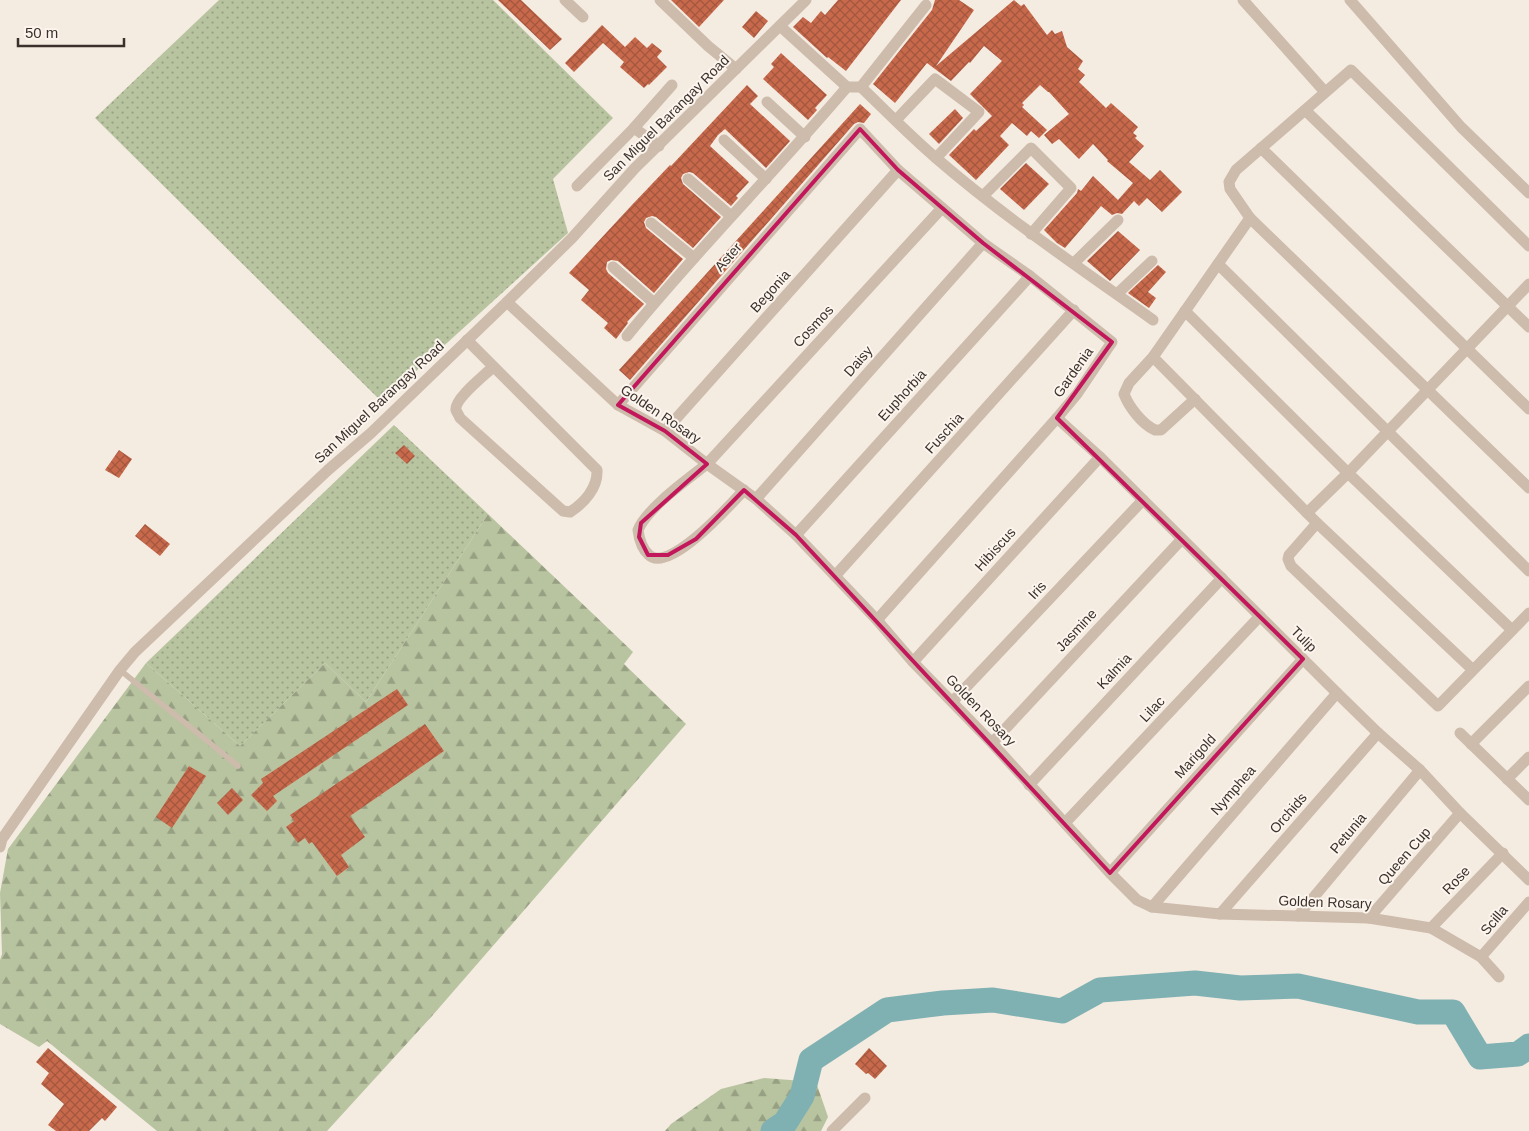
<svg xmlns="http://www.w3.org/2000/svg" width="1529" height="1131" font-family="Arial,sans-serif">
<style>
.green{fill:url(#green-dots)}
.forest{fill:url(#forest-firs)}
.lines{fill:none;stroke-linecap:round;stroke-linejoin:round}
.river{stroke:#7fb0b2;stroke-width:25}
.building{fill:url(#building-cross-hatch)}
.lane{stroke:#cdbbac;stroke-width:5.5}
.street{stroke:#cdbbac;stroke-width:11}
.marked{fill:none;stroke:#c2185b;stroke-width:4;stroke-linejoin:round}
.labels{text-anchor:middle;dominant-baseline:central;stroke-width:4;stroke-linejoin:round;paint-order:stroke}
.street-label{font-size:14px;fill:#3b302b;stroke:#fbf5ee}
</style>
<defs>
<pattern id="green-dots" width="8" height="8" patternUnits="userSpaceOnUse" patternTransform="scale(1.25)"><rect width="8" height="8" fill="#b8c4a0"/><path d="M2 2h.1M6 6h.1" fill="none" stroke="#97a083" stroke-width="1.8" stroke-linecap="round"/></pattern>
<pattern id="forest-firs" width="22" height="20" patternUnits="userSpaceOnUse" patternTransform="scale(1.25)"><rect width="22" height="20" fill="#b8c4a0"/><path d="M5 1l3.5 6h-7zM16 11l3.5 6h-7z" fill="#97a083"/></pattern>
<pattern id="building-cross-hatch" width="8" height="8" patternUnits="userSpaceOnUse" patternTransform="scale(1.25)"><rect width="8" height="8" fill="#c8694b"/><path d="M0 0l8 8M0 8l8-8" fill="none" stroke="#a4573f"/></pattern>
</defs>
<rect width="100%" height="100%" fill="#f4ebe1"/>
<g class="green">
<path d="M219 0H493L613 118 553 179 568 233 382 402 95 118Z"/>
<path d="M394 425 488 514 366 702 325 663 240 746 146 663Z"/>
</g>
<g class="forest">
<path d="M488 514 633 652 624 664 686 724 432 1016 327 1131H157L47 1041 39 1047 0 1024V960L2 954 0 893 8 849 146 663 240 746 325 663 366 702Z"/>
<path d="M764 1078 816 1082 828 1117 821 1131H665L671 1124 721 1089Z"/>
</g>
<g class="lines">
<path class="river" d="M773 1131 785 1123 802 1096 811 1060 887 1010 943 1003 993 1000 1062 1011 1100 990 1195 983 1240 988 1298 986 1418 1012H1453L1480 1057 1518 1054 1529 1046"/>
</g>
<g class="building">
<path d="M498 0H521L562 39 550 50Z"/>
<path d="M671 0H724L699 27Z"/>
<path d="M838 0H901L846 71 828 57 827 58 793 27 803 17 811 23 821 11 825 15Z"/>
<path d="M935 0H959L974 10 936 66 1014 0 1021 6 1024 4 1047 35 1052 30 1055 34 1062 31 1067 47 1083 61 1078 69 1085 75 1079 82 1106 108 1111 103 1138 127 1133 133 1137 136 1135 138 1144 146 1129 162 1150 180 1160 170 1182 192 1162 212 1147 198 1139 206 1134 201 1122 214 1117 213 1112 215 1101 206 1065 248 1057 243 1044 230 1077 193 1078 189 1081 191 1093 176 1118 200 1133 183 1107 161 1108 160 1093 144 1079 159 1059 139 1052 144 1044 135 1069 114 1049 92H1048L1040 85 1022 103 1024 105 1022 107 1047 130 1039 138 1031 131 1027 136 1012 123 1000 136 1009 145 976 180 962 167 949 155 974 129 976 131 992 116 970 94 1002 61 984 46 970 63 969 62 951 81 927 63 895 103 873 84 932 10Z"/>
<path d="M756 11 768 21 754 38 742 27Z"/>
<path d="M602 25 625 47 635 37 647 48 652 43 662 51 657 57 667 67 649 85 648 84 644 88 620 67 624 62 603 43 574 72 565 63Z"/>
<path d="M781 53 827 95 815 108 817 110 808 120 763 79 774 67 771 64Z"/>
<path d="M747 85 758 96 750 104 790 141 766 168 725 129 718 135 710 146 749 182 736 196 738 198 731 206 693 173 689 172 683 174 681 178 683 184 721 217 693 248 656 217 652 216 646 218 644 222 646 228 683 259 654 293 618 261 611 260 607 262 606 269 608 273 644 304 627 322 628 323 616 339 604 328 608 323 581 300 589 290 569 273 631 206 670 165 671 166Z"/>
<path d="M860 104 871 114 864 123 858 122 854 124 630 380 619 370Z"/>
<path d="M955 109 963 118 939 144 929 134Z"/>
<path d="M1026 163 1049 184 1024 210 1000 189Z"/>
<path d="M1118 231 1140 250 1110 281 1087 261Z"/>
<path d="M1158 265 1166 272 1148 292 1156 298 1149 308 1128 293Z"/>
<path d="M404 445 415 456 407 464 395 453Z"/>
<path d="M119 450 132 459 119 478 105 470Z"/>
<path d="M145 524 170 544 160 556 135 536Z"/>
<path d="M397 689 408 705 273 796 277 801 267 811 251 795 263 783 261 779Z"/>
<path d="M425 724 444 751 350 816 365 837 341 855 349 867 337 876 312 842 309 844 305 838 298 843 286 827 294 821 290 815Z"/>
<path d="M189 766 206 776 172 828 156 817Z"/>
<path d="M232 788 243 800 228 815 217 803Z"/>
<path d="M48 1048 117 1107 105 1121 102 1118 89 1131H56L48 1125 64 1104 41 1084 49 1073 36 1062Z"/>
<path d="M869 1048 887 1066 875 1079 868 1073 866 1074 855 1064Z"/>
</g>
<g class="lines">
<path class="lane" d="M120 670 238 766"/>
<g class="street">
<path d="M565 0 583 17"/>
<path d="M660 0 708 46 736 69"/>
<path d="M1243 0 1325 92"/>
<path d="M1350 0 1461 127 1529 193"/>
<path d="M780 26 847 87"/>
<path d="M861 87C886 111 910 136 936 158 1004 217 1080 268 1153 320"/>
<path d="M767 102 805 137"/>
<path d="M1305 110 1529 327"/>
<path d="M896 120 935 79 979 112 936 158"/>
<path d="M724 140 766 179"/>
<path d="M659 146 634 128 672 85"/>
<path d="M1261 148 1529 409"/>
<path d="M688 179 731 216"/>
<path d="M577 186 634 128"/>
<path d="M983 196 1031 148 1071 188 1031 234"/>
<path d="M1250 218 1529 488"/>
<path d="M651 223 694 258"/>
<path d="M1074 263 1118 220"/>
<path d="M1218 264 1529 571"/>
<path d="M613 267 654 303"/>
<path d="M1117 294 1152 261"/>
<path d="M507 302 618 405 665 431 707 464 756 499 796 535 877 620 913 662 992 743 1110 873 1137 900 1152 907 1220 914 1369 918 1431 928 1481 957 1499 977"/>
<path d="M1185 311 1348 473 1307 513"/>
<path d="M627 336C697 250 775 172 847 87H861L926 5"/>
<path d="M467 340 597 470C598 488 584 503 570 512L563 511 460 418C459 415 457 413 456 410 454 399 485 375 493 367"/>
<path d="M1153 357 1129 383 1124 394C1129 407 1142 424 1155 430H1161L1195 399"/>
<path d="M618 405 860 129 898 170 983 243 1030 276 1112 342 1077 394 1057 418 877 620"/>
<path d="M1057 418 1100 457 1337 693 1378 733 1420 770 1460 813 1529 880"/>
<path d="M665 431 898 170"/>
<path d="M744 490C731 504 669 574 649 555 642 549 639 538 638 530 647 508 688 479 707 464L942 208"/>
<path d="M756 499 983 243"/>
<path d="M1317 523 1153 357 1250 218 1230 189 1229 182 1236 170 1351 70 1529 246"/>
<path d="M796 535 1030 276"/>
<path d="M835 576 1074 310"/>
<path d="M1512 630 1348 473 1529 284"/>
<path d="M913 662 1100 457"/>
<path d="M1473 670 1317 523 1289 555 1288 559 1291 566 1438 706 1529 613"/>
<path d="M953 701 1143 500"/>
<path d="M1460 733 1529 800"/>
<path d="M992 743 1182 539"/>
<path d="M1471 744 1529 686"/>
<path d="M1507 779 1529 757"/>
<path d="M1029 785 1222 578"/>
<path d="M1065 823 1260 616"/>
<path d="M0 847 2 839 120 670 135 652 328 470 371 433 507 302 572 238 635 168 806 0"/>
<path d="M1110 873 1303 659"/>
<path d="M1152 907 1337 693"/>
<path d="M1220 914 1378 733"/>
<path d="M1298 916 1420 770"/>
<path d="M1369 918 1460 813"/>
<path d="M1431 928 1503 853"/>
<path d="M1481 957 1529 902"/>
<path d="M832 1131 865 1098"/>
</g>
</g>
<path class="marked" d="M860 129 898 170 983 243 1112 342 1057 418 1303 659 1110 873 796 535 744 490 696 539 668 555H648L639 537 641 523 707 464 665 431 618 405Z"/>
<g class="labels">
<g class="street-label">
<text transform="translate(666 118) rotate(-45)">San Miguel Barangay Road</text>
<text transform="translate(728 257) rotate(-49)">Aster</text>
<text transform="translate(770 291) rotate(-48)">Begonia</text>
<text transform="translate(813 326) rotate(-47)">Cosmos</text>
<text transform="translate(858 361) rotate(-49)">Daisy</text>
<text transform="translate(1073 372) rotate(-55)">Gardenia</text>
<text transform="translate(902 395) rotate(-48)">Euphorbia</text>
<text transform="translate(379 402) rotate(-43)">San Miguel Barangay Road</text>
<text transform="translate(661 414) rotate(34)">Golden Rosary</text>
<text transform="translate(944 433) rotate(-48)">Fuschia</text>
<text transform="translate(995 549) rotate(-48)">Hibiscus</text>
<text transform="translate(1037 590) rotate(-47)">Iris</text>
<text transform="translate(1076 630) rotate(-47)">Jasmine</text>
<text transform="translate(1304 639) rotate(45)">Tulip</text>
<text transform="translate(1114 671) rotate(-47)">Kalmia</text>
<text transform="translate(1152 709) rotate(-47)">Lilac</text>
<text transform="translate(981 710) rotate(46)">Golden Rosary</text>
<text transform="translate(1195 756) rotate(-48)">Marigold</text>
<text transform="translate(1233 790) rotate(-49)">Nymphea</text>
<text transform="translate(1288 813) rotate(-49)">Orchids</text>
<text transform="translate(1348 833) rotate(-50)">Petunia</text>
<text transform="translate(1404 856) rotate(-49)">Queen Cup</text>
<text transform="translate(1456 880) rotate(-47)">Rose</text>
<text transform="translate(1325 902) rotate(2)">Golden Rosary</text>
<text transform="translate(1494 920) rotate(-50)">Scilla</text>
</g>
</g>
<path d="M18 38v8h106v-8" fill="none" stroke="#3b302b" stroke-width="2.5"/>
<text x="25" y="38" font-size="15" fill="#3b302b" stroke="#fbf5ee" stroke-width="4" paint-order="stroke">50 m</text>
</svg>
